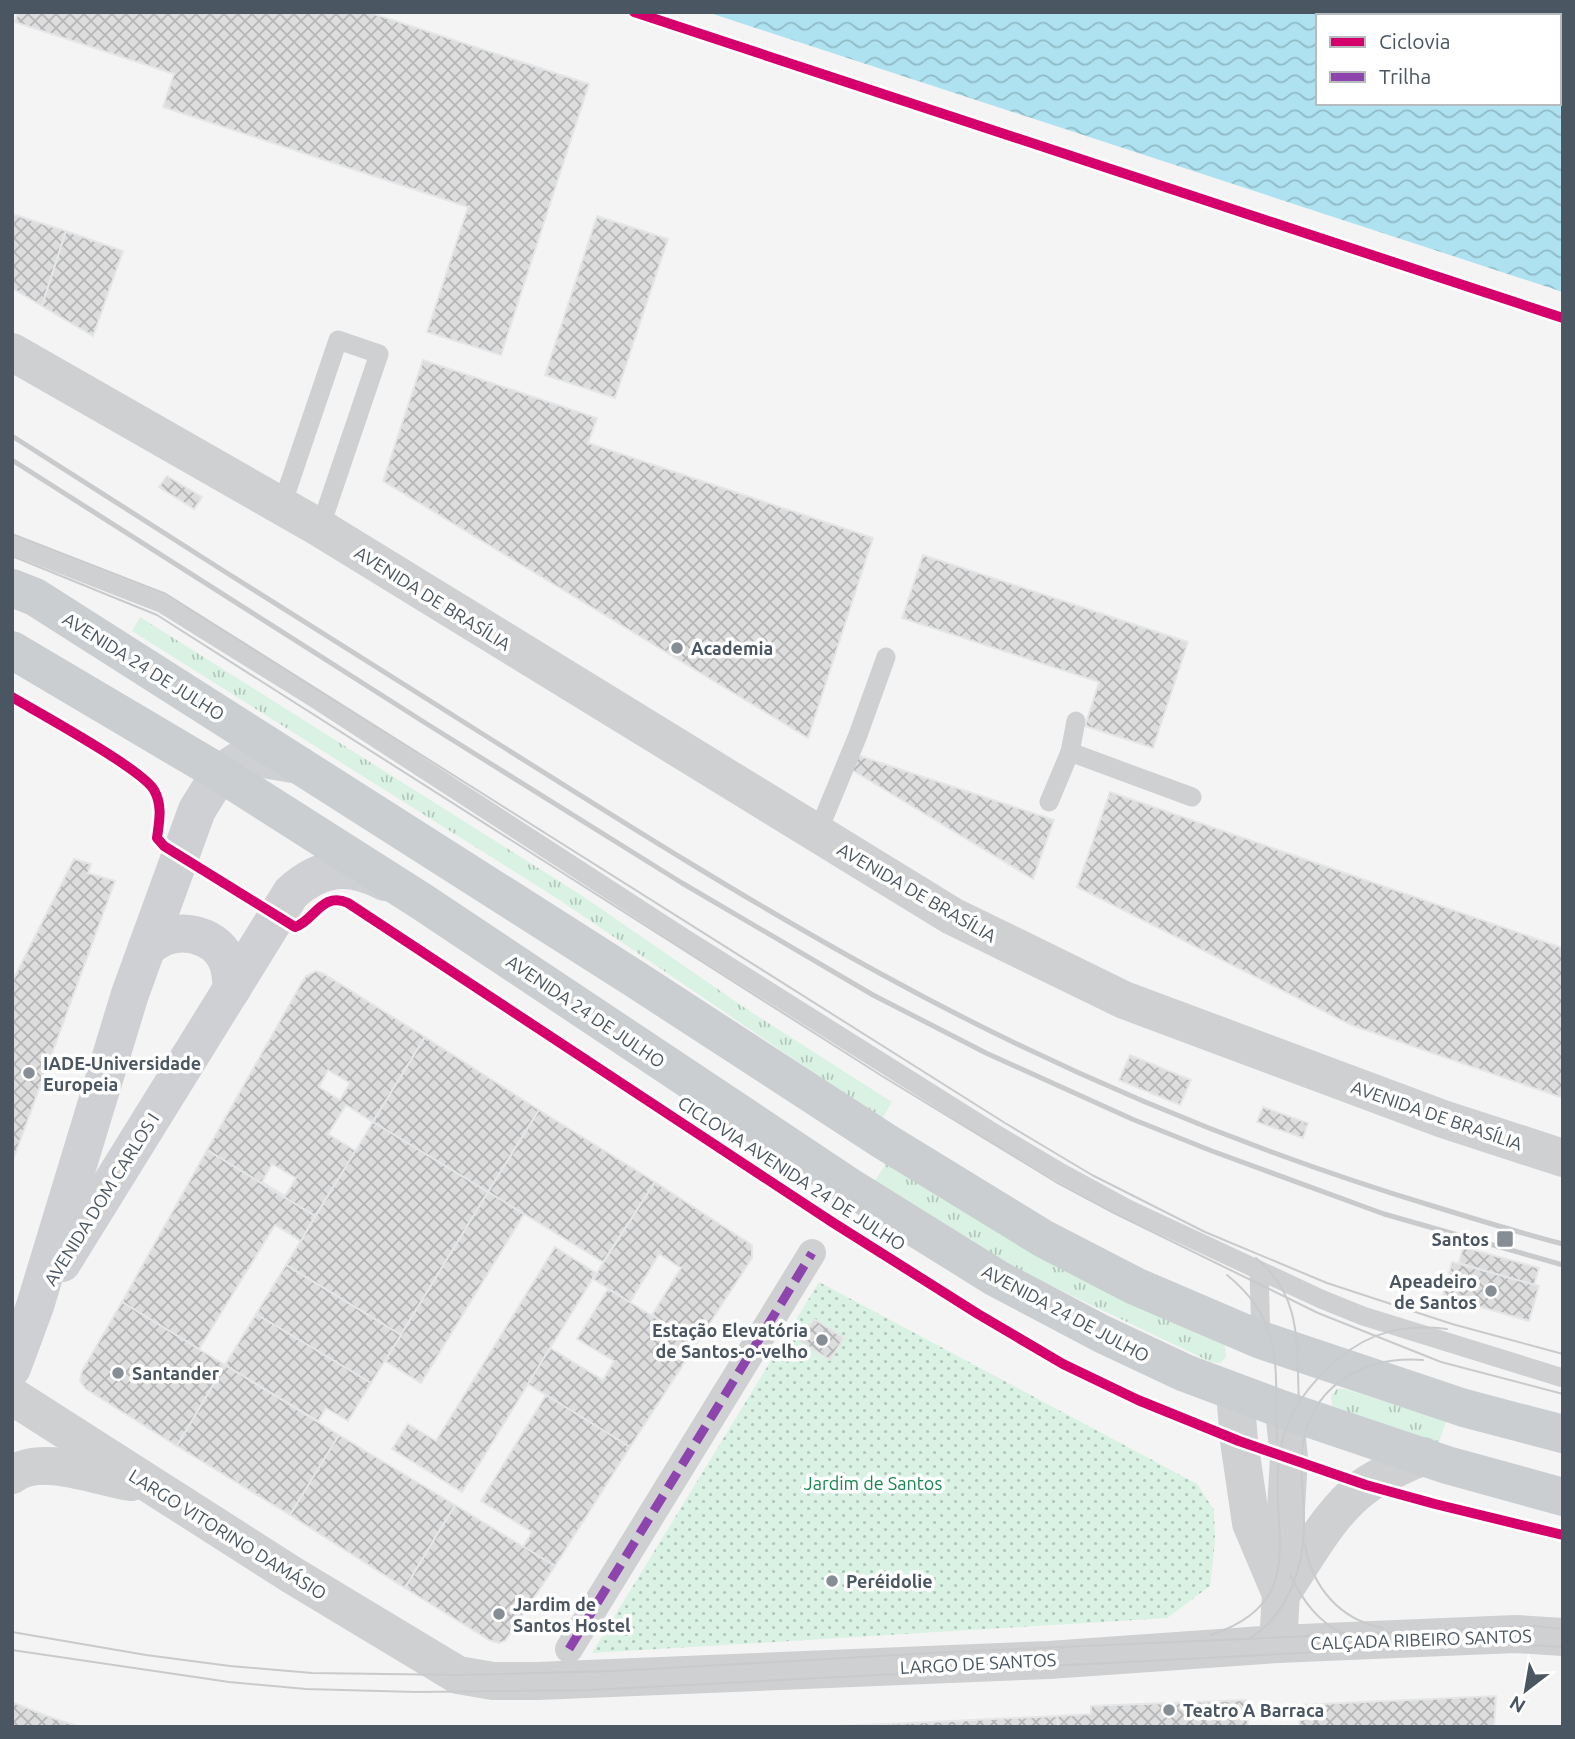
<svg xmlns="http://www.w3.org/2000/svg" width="1575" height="1739" font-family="Ubuntu,sans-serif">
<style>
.grass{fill:url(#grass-tufts)}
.park{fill:url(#park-dots)}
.water{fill:url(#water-waves);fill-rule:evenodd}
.building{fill:url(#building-cross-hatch);stroke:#e5e6e7;stroke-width:2;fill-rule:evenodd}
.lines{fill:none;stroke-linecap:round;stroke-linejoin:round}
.service{stroke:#ced0d2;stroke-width:19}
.pedestrian{stroke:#ced0d2;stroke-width:28}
.tertiary{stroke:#ced0d2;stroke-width:38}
.secondary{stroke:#ced0d4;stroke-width:38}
.primary{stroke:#caced1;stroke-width:38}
.tram{stroke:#c9cacc;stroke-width:2}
.rail{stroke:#c9cacc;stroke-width:5}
.quiet{stroke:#8e44ad;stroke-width:9;stroke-dasharray:18 9;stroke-linecap:butt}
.cycleway-casing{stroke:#fff;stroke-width:15}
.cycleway{stroke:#d6006c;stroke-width:10}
.poi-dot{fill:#868d94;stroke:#fff;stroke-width:2.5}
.labels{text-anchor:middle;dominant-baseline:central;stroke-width:7;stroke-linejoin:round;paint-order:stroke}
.street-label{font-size:18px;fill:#4a5661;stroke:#fff}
.poi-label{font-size:18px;font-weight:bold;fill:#4a5661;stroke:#fff;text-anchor:start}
.park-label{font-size:18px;fill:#17864f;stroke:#fff}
</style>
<defs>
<pattern id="grass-tufts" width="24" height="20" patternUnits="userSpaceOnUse" patternTransform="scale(1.75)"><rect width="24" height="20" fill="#d9f2e3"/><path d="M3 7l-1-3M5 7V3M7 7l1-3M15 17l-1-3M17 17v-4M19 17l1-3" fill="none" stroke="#b2c7bb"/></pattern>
<pattern id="park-dots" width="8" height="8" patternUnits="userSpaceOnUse" patternTransform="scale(1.75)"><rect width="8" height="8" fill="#d9f2e3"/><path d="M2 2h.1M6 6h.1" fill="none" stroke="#b2c7bb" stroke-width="1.8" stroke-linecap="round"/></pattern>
<pattern id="water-waves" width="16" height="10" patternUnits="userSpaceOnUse" patternTransform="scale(1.75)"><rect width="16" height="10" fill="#aee2f0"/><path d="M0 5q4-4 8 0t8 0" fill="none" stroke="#90bac6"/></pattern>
<pattern id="building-cross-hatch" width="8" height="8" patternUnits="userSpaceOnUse" patternTransform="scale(1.75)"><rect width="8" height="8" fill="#ddddde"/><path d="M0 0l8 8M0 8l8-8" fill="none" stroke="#b5b6b7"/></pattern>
</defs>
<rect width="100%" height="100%" fill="#f4f4f4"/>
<g class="grass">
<path d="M140 617 581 895 748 1010 892 1102 882 1119 558 899 132 631Z"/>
<path d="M887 1162 1225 1345 1226 1357 1220 1363 1211 1362 1022 1272 874 1182Z"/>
<path d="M1337 1389H1345L1446 1421 1438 1445 1332 1406 1331 1396Z"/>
</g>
<path class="park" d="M819 1282 1197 1484 1214 1510 1215 1542 1210 1586 1167 1618 592 1653Z"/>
<path class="water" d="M707 12H1563V292ZM1318 16H1559V103H1318Z"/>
<g class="building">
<path d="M18 12H368L589 84 501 355 427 332 468 207 163 107 174 74 15 22Z"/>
<path d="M12 214 66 231 42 306 12 288Z"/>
<path d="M597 216 668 239 615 398 545 375Z"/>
<path d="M66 231 123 251 93 336 42 306Z"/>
<path d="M423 360 597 418 588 443 873 538 808 738 383 481Z"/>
<path d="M167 476 202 497 194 509 159 487Z"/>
<path d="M923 555 1188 642 1153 748 1085 726 1099 682 902 618Z"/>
<path d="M854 754 1054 820 1033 879 847 767Z"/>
<path d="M1110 792 1563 948V1098L1351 1025 1077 887Z"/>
<path d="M74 859 91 864 88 873 115 881 12 1163V982Z"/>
<path d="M316 971 324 974 425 1037 373 1122 346 1105 328 1134 356 1151 315 1216 207 1150 301 984 306 976ZM328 1070 350 1083 340 1100 319 1087ZM272 1164 296 1178 285 1196 262 1182Z"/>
<path d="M425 1037 539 1110 488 1192 373 1122Z"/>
<path d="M1130 1055 1191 1080 1180 1105 1119 1080Z"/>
<path d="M1263 1107 1308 1123 1303 1138 1257 1122Z"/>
<path d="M539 1110 655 1182 603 1262 488 1192Z"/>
<path d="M373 1122 488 1192 401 1335 286 1265Z"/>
<path d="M207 1150 315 1216 301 1241 275 1225 199 1349 122 1302Z"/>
<path d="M655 1182 752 1245V1258L697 1343 652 1315 681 1268 659 1254 630 1302 593 1279Z"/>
<path d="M488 1192 524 1214 421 1383 385 1361Z"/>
<path d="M555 1247 596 1273 462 1492 392 1449 408 1424 436 1441Z"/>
<path d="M1463 1247 1539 1268 1534 1285 1459 1263Z"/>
<path d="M1452 1262 1539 1286 1529 1321 1443 1296Z"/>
<path d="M286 1265 401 1335 371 1383 256 1314Z"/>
<path d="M608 1289 697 1343 630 1447 528 1384 550 1348 603 1380 614 1361 577 1339Z"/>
<path d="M122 1302 225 1365 177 1446 86 1389 80 1381 82 1371Z"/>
<path d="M256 1314 371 1383 348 1421 326 1408 318 1421 225 1365Z"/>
<path d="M814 1319 844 1338 830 1360 800 1341Z"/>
<path d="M225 1365 339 1435 290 1515 177 1446Z"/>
<path d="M546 1395 630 1447 555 1566 523 1547 532 1532 481 1501Z"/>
<path d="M339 1435 455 1505 405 1588 290 1515Z"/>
<path d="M455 1505 555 1566 505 1641 499 1643 489 1640 405 1588Z"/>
<path d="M1496 1696 1494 1727H1300L1298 1705Z"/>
<path d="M1246 1700 1248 1727H1058L1057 1716 1091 1714V1706Z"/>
<path d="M12 1702 44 1715 80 1727H12Z"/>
<path d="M1057 1716 1058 1727H932V1722Z"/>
<path d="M932 1722V1727H813Z"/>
</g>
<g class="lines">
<g class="service">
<path d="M282 505 338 340 379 354 320 528"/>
<path d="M12 545 163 604 311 696 684 938 994 1133 1058 1171 1128 1209 1321 1299 1363 1316 1563 1378"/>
<path d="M1070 752 1076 721"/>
<path d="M1049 802 1070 752 1192 797"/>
<path d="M817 834 858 735 886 657"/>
<path d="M1259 1271 1261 1340"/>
</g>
<path class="pedestrian" d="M569 1649 812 1253"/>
<g class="tertiary">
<path d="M12 352 320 528 952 916 1124 1000 1443 1119 1563 1158"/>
<path d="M1235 1392 1239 1441 1251 1523 1278 1587"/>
<path d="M12 1396 292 1575 458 1675 493 1681H538L1049 1660 1278 1644 1420 1638 1516 1634 1563 1637"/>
<path d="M12 1475C42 1453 97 1477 131 1482"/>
<path d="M1282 1593C1307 1557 1329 1512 1365 1486 1382 1474 1404 1465 1423 1456"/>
<path d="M1278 1644 1289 1458 1284 1410"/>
</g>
<g class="secondary">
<path d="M147 947C154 943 160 938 167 936 191 928 223 940 229 967 231 974 231 982 232 989"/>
<path d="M62 1263 291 893C321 865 350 864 385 882"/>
<path d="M12 1368 35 1306 130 994 197 810 220 773 238 761 257 758 299 765"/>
</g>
<g class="primary">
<path d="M12 588 35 597 635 979 884 1141 1044 1239 1135 1286 1261 1340 1464 1408 1563 1434"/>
<path d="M12 650 220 773 421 901 853 1189 996 1278 1102 1334 1185 1373 1284 1410 1447 1465 1563 1497"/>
</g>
<g class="tram">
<path d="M12 534 166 594 1005 1123 1092 1175 1205 1232 1327 1283 1452 1324 1563 1354"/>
<path d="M12 556 157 615 882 1076 1056 1182 1114 1213 1318 1313 1441 1362 1563 1394"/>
<path d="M1256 1258C1304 1297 1296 1348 1299 1403"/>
<path d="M1227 1275C1287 1323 1274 1373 1277 1441"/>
<path d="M1305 1545C1312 1587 1340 1620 1383 1628"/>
<path d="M1291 1576C1303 1601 1318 1622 1344 1634"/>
<path d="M12 1632 146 1655 230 1666 312 1673 458 1675 614 1671 950 1652 1535 1626 1563 1629"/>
<path d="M1211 1635C1314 1601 1267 1528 1280 1451 1287 1412 1309 1384 1338 1359 1371 1331 1405 1324 1447 1329"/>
<path d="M1250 1638C1288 1615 1305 1565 1304 1522 1304 1499 1300 1476 1302 1453 1308 1386 1362 1356 1423 1360"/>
<path d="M12 1650 229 1682 306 1689 416 1692 590 1690 1490 1643 1563 1647"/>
</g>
<g class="rail">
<path d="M12 436C173 539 335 642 497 743 624 823 751 903 883 975 1058 1071 1244 1149 1436 1207 1478 1220 1520 1233 1563 1244"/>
<path d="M12 460 427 724 682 883 873 995 986 1053 1132 1119 1212 1151 1384 1214 1563 1265"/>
</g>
<path class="quiet" d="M569 1649 812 1253"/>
<defs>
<g id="cycleway">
<path d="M634 12 1563 318"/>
<path d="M12 697C39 713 142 769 154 790 163 806 159 822 157 838L164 846 295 927C314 921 322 891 348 903L832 1222 978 1314 1063 1364 1138 1400 1239 1441 1366 1485 1435 1504 1563 1535"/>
</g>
</defs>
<use href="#cycleway" class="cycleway-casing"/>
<use href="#cycleway" class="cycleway"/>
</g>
<g class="poi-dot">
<circle cx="677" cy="648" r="7"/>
<circle cx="29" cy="1073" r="7"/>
<rect x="1496" y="1230" width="18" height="18" rx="3.5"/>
<circle cx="1491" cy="1291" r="7"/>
<circle cx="822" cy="1340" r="7"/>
<circle cx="118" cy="1373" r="7"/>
<circle cx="832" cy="1581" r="7"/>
<circle cx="499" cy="1614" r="7"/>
<circle cx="1169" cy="1710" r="7"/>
</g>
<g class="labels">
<g class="street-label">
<text transform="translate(433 598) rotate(32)">AVENIDA DE BRASÍLIA</text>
<text transform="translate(144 666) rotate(32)">AVENIDA 24 DE JULHO</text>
<text transform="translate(917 892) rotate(30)">AVENIDA DE BRASÍLIA</text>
<text transform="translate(586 1011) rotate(34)">AVENIDA 24 DE JULHO</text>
<text transform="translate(1437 1115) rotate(19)">AVENIDA DE BRASÍLIA</text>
<text transform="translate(792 1173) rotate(33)">CICLOVIA AVENIDA 24 DE JULHO</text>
<text transform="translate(101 1199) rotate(-58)">AVENIDA DOM CARLOS I</text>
<text transform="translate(1066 1313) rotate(28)">AVENIDA 24 DE JULHO</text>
<text transform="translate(228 1534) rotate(32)">LARGO VITORINO DAMÁSIO</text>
<text transform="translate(1421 1639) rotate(-2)">CALÇADA RIBEIRO SANTOS</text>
<text transform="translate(978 1663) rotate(-3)">LARGO DE SANTOS</text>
</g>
<g class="poi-label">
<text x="691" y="648">Academia</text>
<text x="43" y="1063">IADE-Universidade<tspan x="43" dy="21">Europeia</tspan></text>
<text x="1489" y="1239" text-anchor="end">Santos</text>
<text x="1477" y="1281" text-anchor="end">Apeadeiro<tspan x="1477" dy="21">de Santos</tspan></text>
<text x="808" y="1330" text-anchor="end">Estação Elevatória<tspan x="808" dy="21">de Santos-o-velho</tspan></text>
<text x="132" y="1373">Santander</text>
<text x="846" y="1581">Peréidolie</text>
<text x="513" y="1604">Jardim de<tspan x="513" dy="21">Santos Hostel</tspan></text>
<text x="1183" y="1710">Teatro A Barraca</text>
</g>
<g class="park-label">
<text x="873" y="1483">Jardim de Santos</text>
</g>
</g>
<rect width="1575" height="1739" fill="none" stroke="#4a5661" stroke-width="28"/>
<rect x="1316" y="14" width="245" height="91" fill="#ffffff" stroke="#b7bbc0" stroke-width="2"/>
<rect x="1330" y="37" width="35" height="10" fill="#d6006c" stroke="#b7bbc0" stroke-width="2"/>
<text x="1379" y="49" font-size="21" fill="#4a5661">Ciclovia</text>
<rect x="1330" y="72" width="35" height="10" fill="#8e44ad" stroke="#b7bbc0" stroke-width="2"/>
<text x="1379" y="84" font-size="21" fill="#4a5661">Trilha</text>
<g transform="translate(1526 1690) rotate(211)" stroke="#ffffff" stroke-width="5" paint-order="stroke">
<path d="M0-5L12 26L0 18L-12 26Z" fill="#4a5661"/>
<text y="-10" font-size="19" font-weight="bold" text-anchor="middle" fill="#4a5661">N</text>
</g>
</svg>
